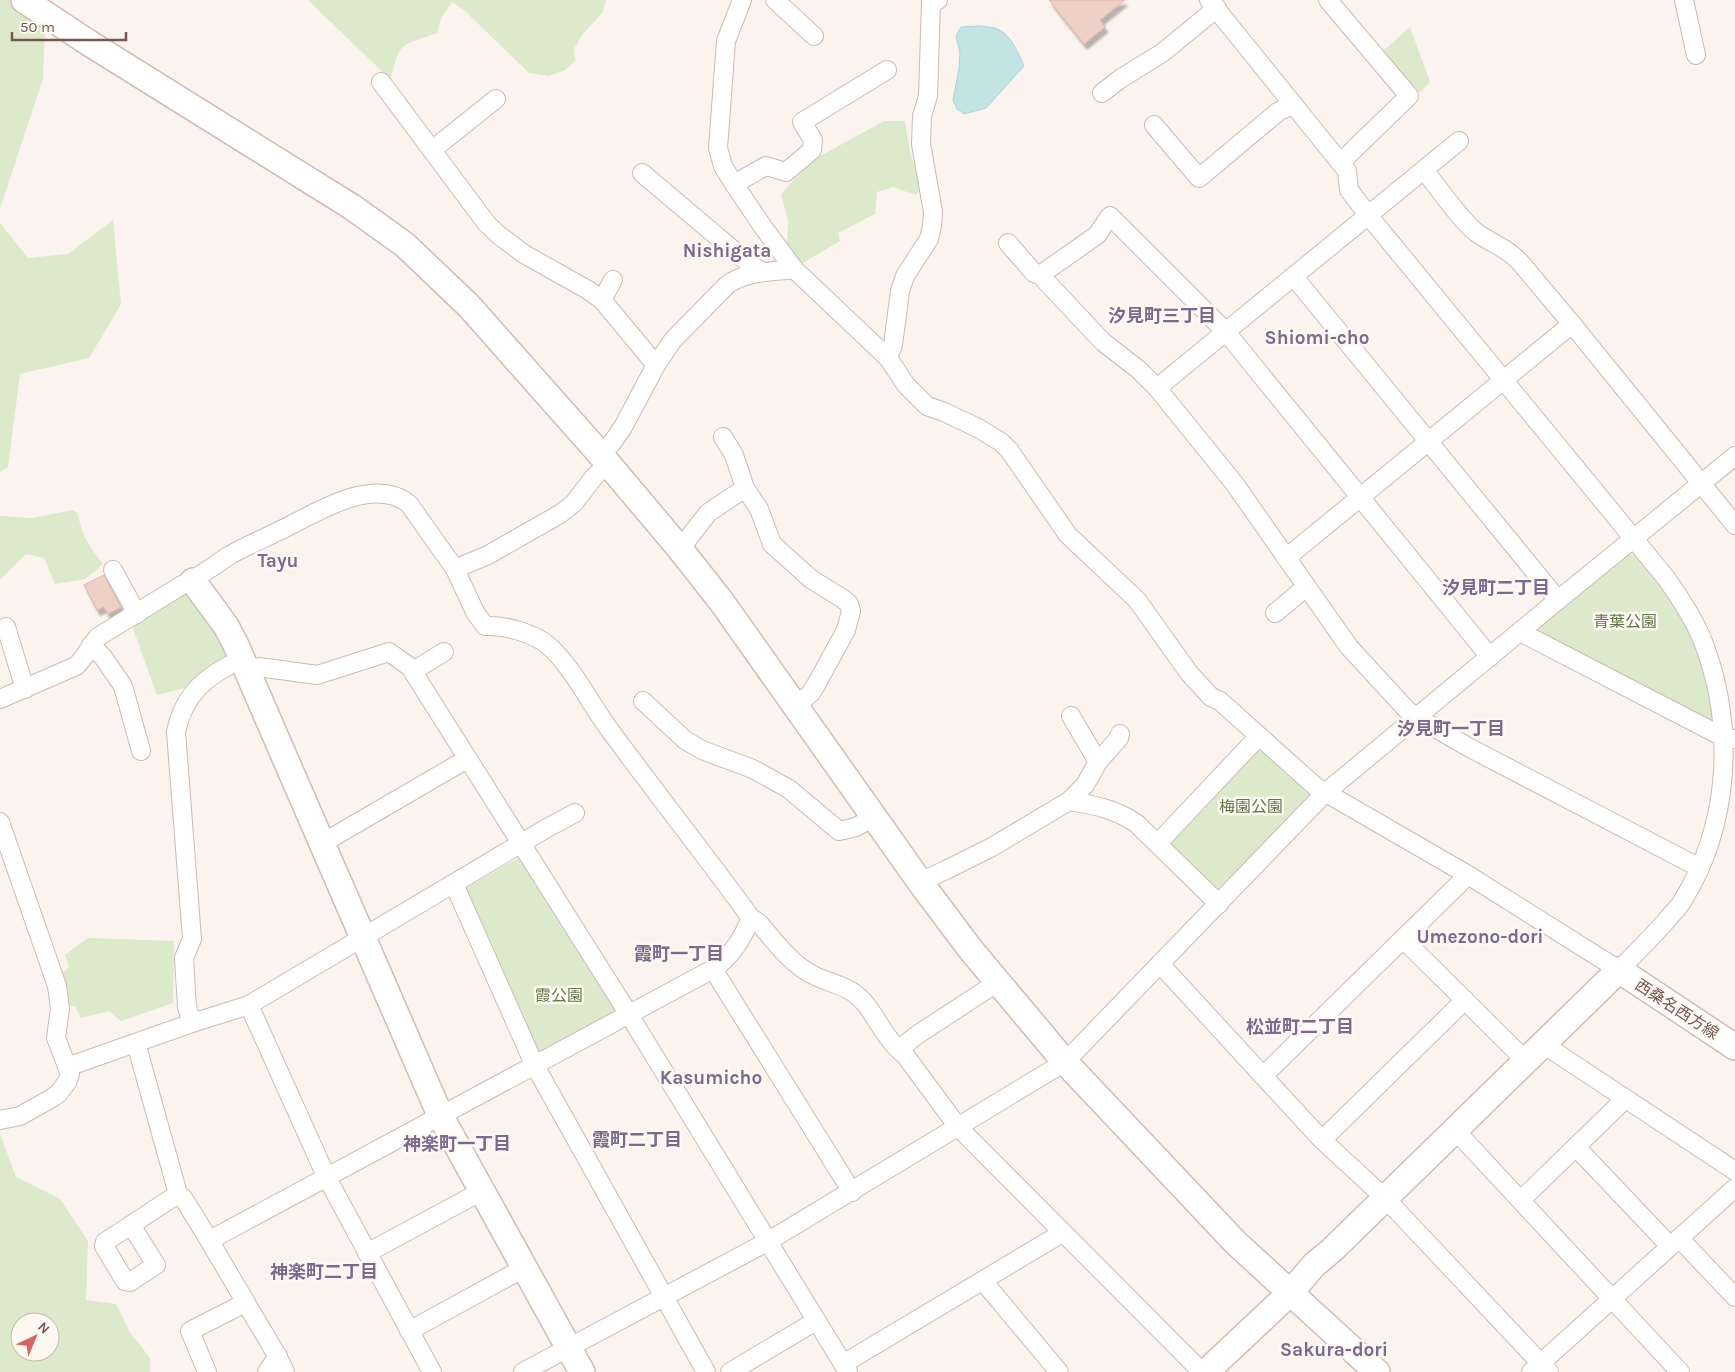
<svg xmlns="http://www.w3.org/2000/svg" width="1735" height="1372" font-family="Karla,'Noto Sans JP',sans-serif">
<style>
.green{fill:#dce9cb;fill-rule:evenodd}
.water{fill:#c2e4e4;stroke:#a9d5d5}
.building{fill:#eed0c7;stroke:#e0b5a8;filter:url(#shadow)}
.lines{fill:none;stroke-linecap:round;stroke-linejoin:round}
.street-casing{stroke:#cdbab3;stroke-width:20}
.secondary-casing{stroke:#d2bcb3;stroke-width:28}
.street{stroke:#fff;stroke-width:18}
.secondary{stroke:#fff;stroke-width:25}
.labels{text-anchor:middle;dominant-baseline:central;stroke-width:5;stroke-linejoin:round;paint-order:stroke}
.park-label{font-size:16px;fill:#5f794a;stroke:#fef8f3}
.street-label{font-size:16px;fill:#755851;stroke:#fef8f3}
.neighbourhood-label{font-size:18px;font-weight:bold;fill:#7d6990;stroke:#fef8f3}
.quarter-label{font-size:19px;font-weight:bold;fill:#7d6990;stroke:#fef8f3}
</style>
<defs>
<filter id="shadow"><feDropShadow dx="3" dy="5.5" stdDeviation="1" flood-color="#0004"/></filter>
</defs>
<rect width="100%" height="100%" fill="#fbf3ed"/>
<g class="green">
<path d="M0 0H46L43 78 0 209Z"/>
<path d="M308 0H606L603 12 582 35 574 49 575 61 565 70 549 76 529 73 465 11 452 2 441 18 437 33C400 47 400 39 391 80Z"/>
<path d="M1410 27 1430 82 1419 93 1383 51Z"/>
<path d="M884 121H905L911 156 924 186 916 195 893 187 877 192 875 214 838 233 840 241 801 264 787 247 788 220 781 194 813 160Z"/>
<path d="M113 220 121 304 89 358 20 374 8 467 0 472V223L28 258 68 254Z"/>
<path d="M73 510 78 514C82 537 89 546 103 564L85 579 55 584 44 558 26 554 0 580V516L32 518Z"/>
<path d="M1628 554 1636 555C1662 588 1687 619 1701 659 1708 679 1711 700 1715 720L1709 723 1540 633 1538 626Z"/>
<path d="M183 591 190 592 228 652 224 661 192 686 157 695 131 623Z"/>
<path d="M1260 748 1310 793 1309 800 1220 892 1213 893 1167 846 1253 749Z"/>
<path d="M525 854 622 1013 539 1060 462 890Z"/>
<path d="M88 938 174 941 173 1003 121 1021 109 1011 81 1018 75 1006H64L60 975 69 967 65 955Z"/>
<path d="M0 1134 16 1177 60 1199 88 1241 86 1300 116 1304 129 1331 150 1358V1372H0ZM20 1322H50V1352H20Z"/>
</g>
<path class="water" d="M979 26C984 27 990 27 995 28 1011 33 1018 53 1024 66L986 108 964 114 957 109 953 100 959 69 960 53 956 36 961 27Z"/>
<g class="building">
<path d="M1049 0H1125L1100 20 1105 27 1084 44Z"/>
<path d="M104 575 121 607 108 614 104 607 97 610 84 585Z"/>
</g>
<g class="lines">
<defs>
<g id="street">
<path d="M742 0 726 41 718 148 723 166 734 184 763 227 794 269 888 358 906 385 927 406 944 412 978 428 1001 442 1009 450 1068 535 1137 600 1189 673 1211 697 1220 701 1316 787 1468 875 1619 970C1635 954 1651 938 1666 921 1671 914 1679 908 1683 900 1730 824 1735 727 1704 644 1695 620 1681 599 1666 578L1368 215 1349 190 1347 171 1209 0"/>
<path d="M775 0 814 36"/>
<path d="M1328 0 1409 96 1341 162"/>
<path d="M1684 0 1696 55"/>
<path d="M381 82 487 224 500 236 524 254 588 290 602 300 656 365"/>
<path d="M1102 93 1120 79 1162 53 1217 8"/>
<path d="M1154 125 1199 178 1279 111 1294 105"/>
<path d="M432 150 496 99"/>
<path d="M1424 170C1438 187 1460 220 1477 233 1491 243 1507 248 1519 261L1572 324 1735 525"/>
<path d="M642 173 751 265 763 272"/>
<path d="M734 184 766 166 786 172 812 150 813 140 802 122 887 70"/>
<path d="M1008 243 1034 273 1040 275"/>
<path d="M1294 277 1558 600"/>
<path d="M602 300 613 280"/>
<path d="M888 358 893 345 900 291 905 276 929 239 932 226 933 212 921 144 922 116 928 96 931 2 938 0"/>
<path d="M1157 388 1459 141"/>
<path d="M723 437 734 455 745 488 759 509 772 544 811 579 843 599 849 604 851 611 846 630 817 683 811 693 796 706"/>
<path d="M600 454 612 443 623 427 656 365 673 340 727 285C746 271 771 272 794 269"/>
<path d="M680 549 708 513 745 488"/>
<path d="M1286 558 1572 324"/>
<path d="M455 569 475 612 485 626C504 625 534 633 549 646 574 669 589 702 609 729 656 793 705 855 751 918L759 923C775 942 792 965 815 976 827 982 843 985 854 993 874 1007 882 1038 905 1055L958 1127 1202 1372"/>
<path d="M113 570 137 614"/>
<path d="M1275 613 1306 587"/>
<path d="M6 627 25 689"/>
<path d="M1520 632 1725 738 1735 739"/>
<path d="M91 645 103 657 123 686 141 751"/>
<path d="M1490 657 1226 332 1110 216 1097 235 1040 275 1103 342 1139 370 1157 388 1234 483 1349 647 1407 710 1416 717 1470 748 1700 868"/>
<path d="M413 671 444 652"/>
<path d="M247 672 259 667 317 675 389 652 410 667 628 1013 848 1372"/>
<path d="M0 699 76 666C85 658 90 646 98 637L182 585C199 578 214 565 230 555 248 545 267 537 285 528 319 511 374 476 409 504L455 569 488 555 560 514 574 503 594 477 608 464"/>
<path d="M643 701 685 740 702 750 753 769 789 789 839 831 856 827 874 817"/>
<path d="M1071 716 1098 762"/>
<path d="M1069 801 1085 785 1098 762 1119 738 1120 734"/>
<path d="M0 822 57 986 60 1009 56 1038 70 1074 67 1082 58 1094 52 1098 20 1116 0 1120"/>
<path d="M1158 843 1259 736"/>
<path d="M321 844 467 759"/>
<path d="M920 882 946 870 992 847 1069 801C1094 805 1116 809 1137 824L1219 904"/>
<path d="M454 884 534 1064 706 1372"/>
<path d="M1403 939 1526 1061"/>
<path d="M1161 965 1322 1140 1385 1198 1549 1372"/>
<path d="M713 969 852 1192"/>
<path d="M249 1005 326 1176 432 1372"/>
<path d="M192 1023 187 1007 184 958 192 939 176 732C184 693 207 675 242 659"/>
<path d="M136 1043 178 1194 183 1198C205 1232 224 1266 245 1301 258 1325 274 1347 285 1372"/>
<path d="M1543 1044 1735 1171"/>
<path d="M900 1051 903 1046 917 1035 998 982"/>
<path d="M67 1067 192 1023 249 1005 547 828 575 813"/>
<path d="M1263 1076 1468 875"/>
<path d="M1455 1130 1680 1372"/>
<path d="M1322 1140 1465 1000"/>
<path d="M1576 1147 1670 1246"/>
<path d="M1521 1200 1625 1099"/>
<path d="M131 1225 156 1265 130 1282 125 1281 104 1246 105 1242 178 1194"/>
<path d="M1679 1238 1735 1297"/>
<path d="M210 1240 713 969C732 956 742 939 751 918"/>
<path d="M367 1253 482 1191"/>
<path d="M983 1281 1059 1372"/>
<path d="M409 1331 524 1268"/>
<path d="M843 1364 1062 1233"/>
<path d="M207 1372 190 1331 245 1303"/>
<path d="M267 1372 278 1356"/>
<path d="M523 1372 767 1242 1065 1062 1325 793 1558 600 1735 456"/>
<path d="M730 1372 816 1321"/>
<path d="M1531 1372 1735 1188"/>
</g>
<g id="secondary">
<path d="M24 0 89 43 352 207 405 245 469 306 600 454 680 549 721 601 920 882 971 950 1065 1062 1236 1243 1377 1372"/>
<path d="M193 581 226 626 235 643 440 1115 582 1372"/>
<path d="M1206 1372 1290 1293 1314 1265 1332 1250 1619 970 1735 1047"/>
</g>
</defs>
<use href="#street" class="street-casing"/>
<use href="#secondary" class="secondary-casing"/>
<use href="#street" class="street"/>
<use href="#secondary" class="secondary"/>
</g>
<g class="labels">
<g class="park-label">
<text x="1625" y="621">青葉公園</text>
<text x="1251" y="806">梅園公園</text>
<text x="559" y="995">霞公園</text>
</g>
<g class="street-label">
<text transform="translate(1677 1009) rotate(33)">西桑名西方線</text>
</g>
<g class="neighbourhood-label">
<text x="1162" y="316">汐見町三丁目</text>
<text x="1496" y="588">汐見町二丁目</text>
<text x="1451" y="729">汐見町一丁目</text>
<text x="679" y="954">霞町一丁目</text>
<text x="1300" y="1027">松並町二丁目</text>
<text x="637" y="1140">霞町二丁目</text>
<text x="457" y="1144">神楽町一丁目</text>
<text x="324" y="1272">神楽町二丁目</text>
</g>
<g class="quarter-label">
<text x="727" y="251">Nishigata</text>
<text x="1317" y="338">Shiomi-cho</text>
<text x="278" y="561">Tayu</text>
<text x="1480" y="937">Umezono-dori</text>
<text x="711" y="1078">Kasumicho</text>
<text x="1334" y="1350">Sakura-dori</text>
</g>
</g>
<g transform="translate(35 1337) rotate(44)"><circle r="24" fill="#fef8f3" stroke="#c7b8b2"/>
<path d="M0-4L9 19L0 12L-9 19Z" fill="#d9665e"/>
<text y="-8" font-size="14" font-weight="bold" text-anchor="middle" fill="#755851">N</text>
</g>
<path d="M12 32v8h114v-8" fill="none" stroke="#755851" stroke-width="2.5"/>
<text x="20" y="32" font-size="15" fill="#755851" stroke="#fef8f3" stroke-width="4" paint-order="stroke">50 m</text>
</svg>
